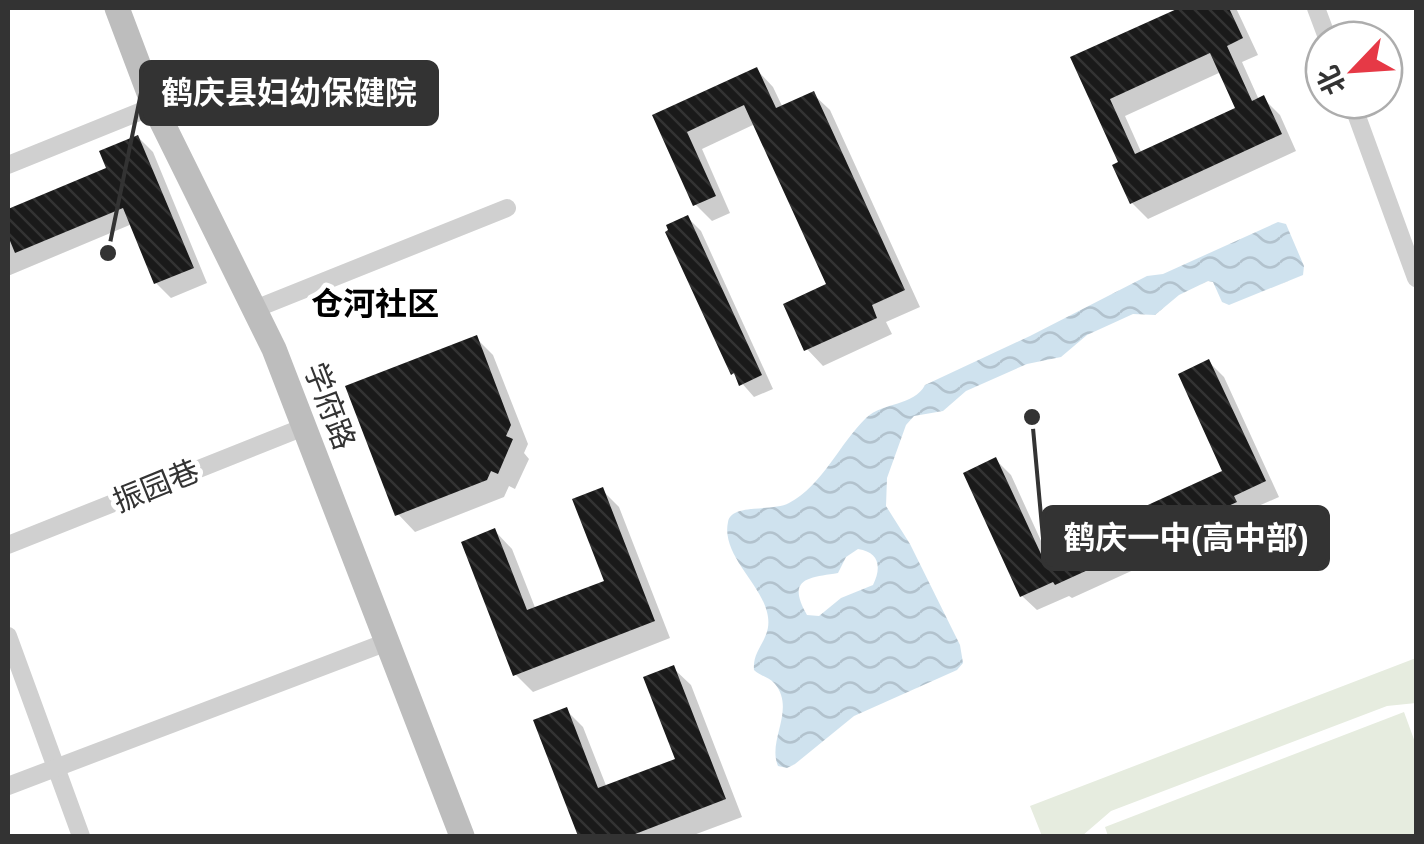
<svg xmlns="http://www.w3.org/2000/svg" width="1424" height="844" font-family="Helvetica,'Noto Sans SC',sans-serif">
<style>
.park{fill:#e6ecdf}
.water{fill:url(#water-waves);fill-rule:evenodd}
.shadow{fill:#0003;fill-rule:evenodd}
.building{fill:url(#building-back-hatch);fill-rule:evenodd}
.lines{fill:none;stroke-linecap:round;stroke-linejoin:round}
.street{stroke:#d0d0d0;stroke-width:18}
.secondary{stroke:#bdbdbd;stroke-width:25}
.labels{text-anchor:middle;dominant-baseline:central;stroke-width:10;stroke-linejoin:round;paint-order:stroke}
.street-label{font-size:30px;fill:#333;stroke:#fff}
.neighbourhood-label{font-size:32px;font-weight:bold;fill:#000;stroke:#fff}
.leader{fill:none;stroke:#333;stroke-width:4}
.callout-dot{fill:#333;stroke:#fff;stroke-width:4}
.callout{fill:#333;stroke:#333;stroke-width:4}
.callout-label{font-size:32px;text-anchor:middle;font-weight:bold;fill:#fff}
</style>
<defs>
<pattern id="water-waves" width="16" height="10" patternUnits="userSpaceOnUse" patternTransform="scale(2.5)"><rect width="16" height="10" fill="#cfe2ee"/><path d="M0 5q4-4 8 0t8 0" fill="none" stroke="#b2c2cd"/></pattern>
<pattern id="building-back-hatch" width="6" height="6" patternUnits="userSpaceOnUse" patternTransform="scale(2.5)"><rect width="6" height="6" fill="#1a1a1a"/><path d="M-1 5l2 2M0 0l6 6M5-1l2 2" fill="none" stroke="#333"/></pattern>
</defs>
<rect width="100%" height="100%" fill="#fff"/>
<g class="park">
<path d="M1416 658V703L1387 706 1111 811 1082 836H1042L1030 806Z"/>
<path d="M1404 712 1416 745V836H1108L1105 827Z"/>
</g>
<path class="water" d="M1278 222 1286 224 1304 266 1303 275 1229 305 1222 302 1213 282 1208 281 1179 295 1155 315 1133 314 1087 335 1061 357 1027 364 966 391 943 411 914 416 906 425 887 478 886 506 910 544 960 645 963 663 957 670 854 716 795 764 787 768 778 766C767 740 796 710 775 684 769 677 760 676 754 670 752 647 774 639 767 612 760 583 721 554 728 522 731 503 773 512 789 503 822 486 840 443 866 418 883 402 914 406 925 385L1030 336 1147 276 1163 274ZM858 549C879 552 882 567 873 585L841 598 819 616 807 615C786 578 808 578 838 573L846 557Z"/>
<g class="shadow">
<path d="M1185 8H1236L1258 55 1242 62 1259 100 1263 98 1280 115 1296 151 1148 219 1132 203 1122 163 1074 59ZM1221 72 1239 110 1142 154 1125 116Z"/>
<path d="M757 70 773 87 783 108 813 94 830 110 920 307 886 322 892 334 823 366 807 349 830 285 755 124 702 149 730 213 712 221 695 204 655 116Z"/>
<path d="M138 137 153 152 207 283 171 298 156 283 132 224 8 276V212L109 169Z"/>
<path d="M688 218 701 231 773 389 754 397 733 373Z"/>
<path d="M476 338 493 355 528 444 524 453 529 459 515 489 509 486 504 497 415 532 398 514Z"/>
<path d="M1209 362 1224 377 1279 497 1247 511 1250 517 1072 598 1069 596 1037 610 1022 596 996 460 1011 475 1047 554 1225 472Z"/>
<path d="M602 490 619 507 670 638 533 692 515 674 495 531 512 549 536 610 607 582Z"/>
<path d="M673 668 691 685 742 817 691 836H581L536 721 566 710 583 727 607 788 678 760Z"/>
</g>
<g class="building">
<path d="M1179 8H1229L1243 38 1227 46 1252 101 1264 95 1282 134 1130 204 1112 165 1118 162 1070 57ZM1210 53 1235 108 1135 154 1110 99Z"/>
<path d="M757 67 776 108 814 91 905 290 872 305 877 318 804 351 783 304 826 284 744 105 687 132 716 196 693 206 652 115Z"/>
<path d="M138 135 194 268 154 284 123 208 15 253 8 236V209L106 168 99 151Z"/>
<path d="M688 215 762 375 739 386 734 373 731 375 665 232 668 230 666 225Z"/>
<path d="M477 335 511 425 506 436 513 439 498 474 491 471 487 480 395 516 345 386Z"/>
<path d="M1209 359 1266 481 1234 496 1237 502 1055 585 1053 582 1020 597 963 473 996 457 1041 554 1222 471 1178 374Z"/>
<path d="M603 487 655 621 513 676 461 542 495 528 527 610 604 581 572 499Z"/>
<path d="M674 665 726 799 630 836H578L533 720 567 707 598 788 675 759 643 677Z"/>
</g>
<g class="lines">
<g class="street">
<path d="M1316 8 1328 40"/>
<path d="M1351 100 1416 278"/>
<path d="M8 165 154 106"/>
<path d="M255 309 507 208"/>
<path d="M8 545 304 427"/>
<path d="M8 636 81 836"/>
<path d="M8 786 387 642"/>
</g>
<path class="secondary" d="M117 8 154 106 274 349 462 836"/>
</g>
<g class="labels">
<g class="street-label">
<text transform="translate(330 406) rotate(69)">学府路</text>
<text transform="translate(156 486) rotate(-22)">振园巷</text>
</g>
<g class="neighbourhood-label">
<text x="375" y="304">仓河社区</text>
</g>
</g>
<path class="leader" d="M108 253L141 93M1032 417L1043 538"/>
<g class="callout-dot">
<circle cx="108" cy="253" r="10"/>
<circle cx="1032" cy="417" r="10"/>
</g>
<g class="callout">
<rect x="141" y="62" width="296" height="62" rx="10"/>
<rect x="1043" y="507" width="285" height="62" rx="10"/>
</g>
<g class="callout-label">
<text x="289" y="104">鹤庆县妇幼保健院</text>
<text x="1186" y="549">鹤庆一中(高中部)</text>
</g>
<rect width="1424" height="844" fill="none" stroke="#333333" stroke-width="20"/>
<g transform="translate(1354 70) rotate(245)"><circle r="48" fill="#ffffff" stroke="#adadad" stroke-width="2.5"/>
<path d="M0-8L18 38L0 25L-18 38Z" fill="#e63946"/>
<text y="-15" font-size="28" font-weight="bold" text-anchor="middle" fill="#333333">北</text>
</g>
</svg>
